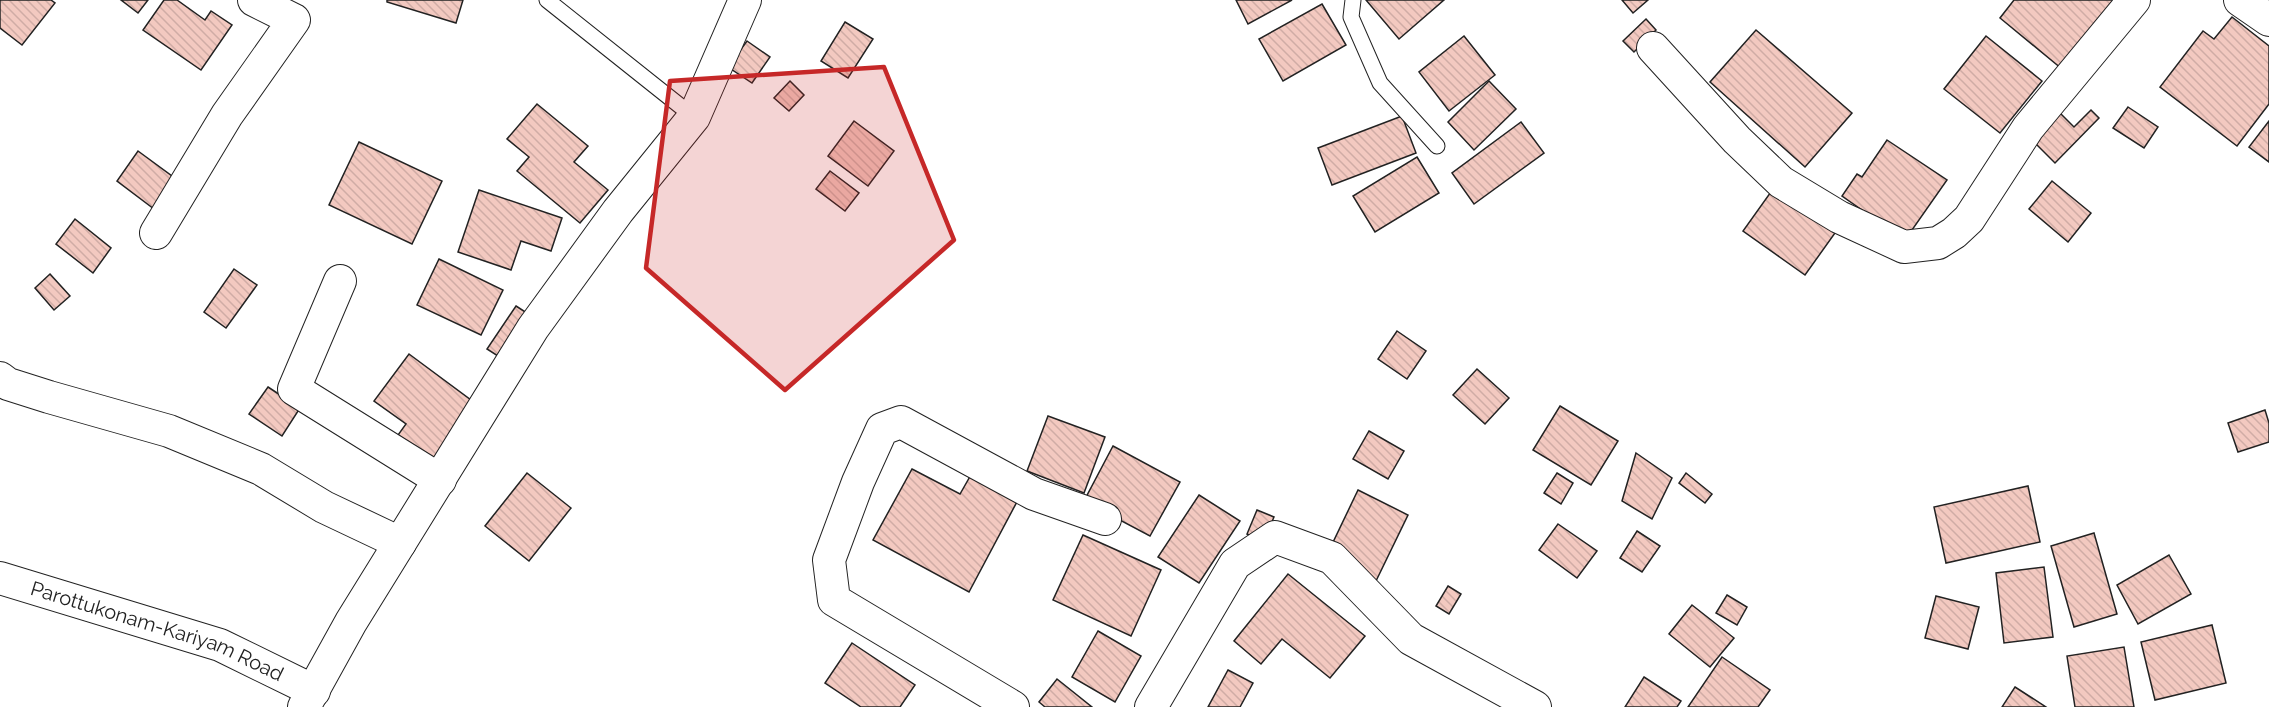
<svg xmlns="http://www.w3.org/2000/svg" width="2269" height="707" font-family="Raleway,sans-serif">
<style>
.building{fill:url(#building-back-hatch);stroke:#222;stroke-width:1.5}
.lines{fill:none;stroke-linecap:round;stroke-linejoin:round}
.lane-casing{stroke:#222;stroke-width:17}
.street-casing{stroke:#222;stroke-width:34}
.lane{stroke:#fff;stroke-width:15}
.street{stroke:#fff;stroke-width:32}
.marked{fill:#c62828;fill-opacity:0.2;stroke:#c62828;stroke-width:4.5;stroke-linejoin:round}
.labels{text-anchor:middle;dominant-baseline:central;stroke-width:4.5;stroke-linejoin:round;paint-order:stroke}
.street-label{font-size:20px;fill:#222;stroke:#fff}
</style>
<defs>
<pattern id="building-back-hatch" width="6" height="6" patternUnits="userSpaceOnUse" patternTransform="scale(1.5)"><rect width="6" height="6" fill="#f3c9c0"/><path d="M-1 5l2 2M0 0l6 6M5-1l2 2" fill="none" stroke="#d0aca5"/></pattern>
</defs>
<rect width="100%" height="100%" fill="#fff"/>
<g class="building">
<path d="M0 0H51L55 3 22 45 0 28Z"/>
<path d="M121 0H148L138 13Z"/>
<path d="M164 0H177L205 20 211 11 232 25 201 70 143 30Z"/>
<path d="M387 0H463L456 23 387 2Z"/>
<path d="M1236 0H1292L1248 24Z"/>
<path d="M1366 0H1444L1399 39Z"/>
<path d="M1622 0H1648L1633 13Z"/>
<path d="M2014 0H2119L2062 69 2000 18Z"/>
<path d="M1322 4 1346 45 1283 81 1259 39Z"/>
<path d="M2232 17 2269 46V104L2237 146 2160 87 2203 31 2214 39Z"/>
<path d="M1646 19 1656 30 1634 52 1623 41Z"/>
<path d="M845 22 873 39 848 78 821 61Z"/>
<path d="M1756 30 1852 113 1805 167 1710 82Z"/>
<path d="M1464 36 1495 75 1449 111 1419 72Z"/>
<path d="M1986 36 2042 81 2000 133 1944 89Z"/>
<path d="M747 41 770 57 752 83 728 67Z"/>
<path d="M790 81 804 95 789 111 774 98Z"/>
<path d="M1489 81 1516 109 1474 150 1448 122Z"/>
<path d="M537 104 588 146 574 162 608 190 580 223 517 171 529 157 507 139Z"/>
<path d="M2128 107 2158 127 2144 148 2113 128Z"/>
<path d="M2057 110 2074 127 2091 110 2099 118 2055 163 2030 138Z"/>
<path d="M1402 116 1416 153 1332 185 1318 148Z"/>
<path d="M854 121 894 151 868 186 828 156Z"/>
<path d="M2269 121V162L2249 147Z"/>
<path d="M1521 122 1544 153 1474 204 1452 173Z"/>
<path d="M1887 140 1947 180 1905 240 1842 196 1857 174 1862 177Z"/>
<path d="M359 142 442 181 412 244 329 205Z"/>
<path d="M138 151 176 179 154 209 117 181Z"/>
<path d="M1417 157 1439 193 1375 232 1353 196Z"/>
<path d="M830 171 859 193 845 211 816 189Z"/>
<path d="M2052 181 2091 213 2068 242 2029 209Z"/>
<path d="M1773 189 1835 233 1805 275 1743 231Z"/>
<path d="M479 190 562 218 551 251 521 241 511 270 458 252Z"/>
<path d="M75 219 111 248 93 273 56 244Z"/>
<path d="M439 259 503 290 481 335 417 305Z"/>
<path d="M234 269 257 285 226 328 204 312Z"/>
<path d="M50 274 70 296 54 310 35 288Z"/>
<path d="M516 306 530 315 501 358 487 349Z"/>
<path d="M1397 331 1426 351 1407 379 1378 359Z"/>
<path d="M409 354 479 406 437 464 398 435 406 424 374 401Z"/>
<path d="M1477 369 1509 398 1485 424 1453 395Z"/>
<path d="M268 387 300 408 282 436 249 414Z"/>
<path d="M1560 406 1618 441 1591 485 1533 450Z"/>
<path d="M2265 410 2269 423V442L2238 452 2228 423Z"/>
<path d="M1048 416 1105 437 1084 493 1027 471Z"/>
<path d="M1369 431 1404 451 1388 479 1353 459Z"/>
<path d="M1113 446 1180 482 1150 536 1084 501Z"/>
<path d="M1636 453 1672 478 1652 519 1622 501Z"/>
<path d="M912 469 960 494 972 473 1019 498 969 592 873 540Z"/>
<path d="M527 473 571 508 529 561 485 526Z"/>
<path d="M1557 473 1573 483 1561 504 1544 493Z"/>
<path d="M1686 473 1712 494 1705 503 1679 483Z"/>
<path d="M2028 486 2040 542 1946 563 1934 507Z"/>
<path d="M1358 490 1408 515 1375 583 1325 559Z"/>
<path d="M1199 495 1240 521 1199 583 1158 557Z"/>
<path d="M1257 510 1274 517 1264 541 1247 534Z"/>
<path d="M1558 524 1597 551 1577 578 1539 550Z"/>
<path d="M1637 531 1660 546 1642 572 1620 558Z"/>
<path d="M2094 533 2117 614 2074 627 2051 546Z"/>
<path d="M1083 535 1161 570 1131 636 1053 600Z"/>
<path d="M2169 555 2191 594 2138 624 2117 585Z"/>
<path d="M2044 567 2053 637 2004 643 1996 573Z"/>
<path d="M1288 574 1365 636 1330 678 1282 639 1261 664 1234 641Z"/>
<path d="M1448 586 1461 594 1449 614 1436 606Z"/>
<path d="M1727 595 1747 607 1737 625 1716 613Z"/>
<path d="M1936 596 1979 607 1968 649 1925 638Z"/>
<path d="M1692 605 1734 638 1710 667 1669 634Z"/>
<path d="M2212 625 2226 683 2155 700 2141 642Z"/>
<path d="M1098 631 1141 656 1115 702 1072 677Z"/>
<path d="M852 643 915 685 900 707H861L825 683Z"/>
<path d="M2124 647 2134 707H2075L2067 656Z"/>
<path d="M1722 657 1770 690 1758 707H1688Z"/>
<path d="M1228 670 1253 683 1240 707H1208Z"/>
<path d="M1644 677 1681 701 1677 707H1625Z"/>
<path d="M1057 679 1092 707H1045L1039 702Z"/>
<path d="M2015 687 2046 707H2002Z"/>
</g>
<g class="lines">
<defs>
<g id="lane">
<path d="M547 0 694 117"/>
<path d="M1353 0 1351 17 1380 83 1437 146"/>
</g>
<g id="street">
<path d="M2240 0 2269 20"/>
<path d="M1653 48 1737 140 1781 182 1839 217 1904 247 1938 243 1954 233 1969 219 2028 128 2134 0"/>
<path d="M156 233 227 115 294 20 254 0"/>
<path d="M340 281 294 389 440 480"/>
<path d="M0 378 8 384 49 397 169 431 261 469 324 507 400 543"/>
<path id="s1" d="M0 578 220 645 314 691"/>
<path d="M304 707 351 622 533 328 618 211 694 117 745 0"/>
<path d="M1013 707 834 600 829 560 858 482 882 429 901 422 1034 494 1105 519"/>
<path d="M1151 707 1235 564 1275 537 1332 558 1411 639 1535 707"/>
</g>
</defs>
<use href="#lane" class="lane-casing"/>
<use href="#street" class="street-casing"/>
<use href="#lane" class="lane"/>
<use href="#street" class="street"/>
</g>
<path class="marked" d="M884 67 954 240 785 390 646 268 670 81Z"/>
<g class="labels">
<g class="street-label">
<text stroke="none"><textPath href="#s1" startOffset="166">Parottukonam-Kariyam Road</textPath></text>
</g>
</g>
</svg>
